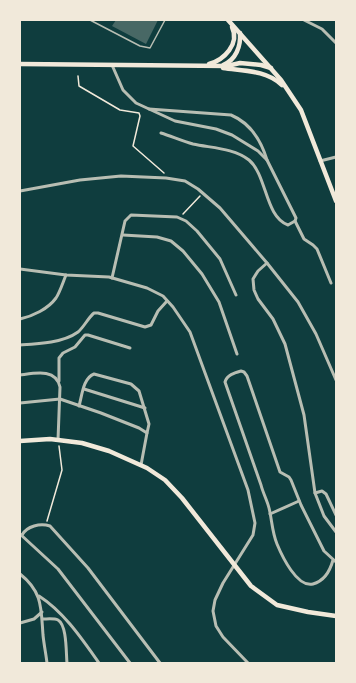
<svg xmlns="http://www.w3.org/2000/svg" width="356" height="683" font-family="'Fira Sans',sans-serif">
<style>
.building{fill:#486865}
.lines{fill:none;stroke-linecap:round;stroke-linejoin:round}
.path{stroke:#f1e9da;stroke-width:1.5}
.service{stroke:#b8beb3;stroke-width:1.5}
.minor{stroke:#b8beb3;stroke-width:3}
.secondary{stroke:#f1e9da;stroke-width:4.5}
</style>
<rect width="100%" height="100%" fill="#0f3d3e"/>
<path class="building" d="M116 20H158L146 44 112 26Z"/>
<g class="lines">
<g class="path">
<path d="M78 76 79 86 120 110 139 113 140 116 133 146 164 173"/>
<path d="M183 214 200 196"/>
<path d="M47 521 62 470 59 446"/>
</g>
<path class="service" d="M90 20 140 46 150 48 165 20"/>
<g class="minor">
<path d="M304 20 322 29 336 43"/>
<path d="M112 65 123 90 136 103 175 121 216 129 232 135 258 151 267 160 296 218 295 221 288 225C265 217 267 175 249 160 234 148 211 148 193 144 182 141 171 136 161 133"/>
<path d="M149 109 231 115C250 123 261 140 267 160"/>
<path d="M320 161 336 157"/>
<path d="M20 191 80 180 121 176 166 178 185 181 198 189 220 208 267 263 298 302 316 334 336 380"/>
<path d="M295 221 304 239 313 245 317 249 331 283"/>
<path d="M123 235 157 237 171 241 183 251 202 274 219 302 237 354"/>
<path d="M267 263 258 271 253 279 254 290 258 299 273 319 285 344 304 415 315 493 324 516 336 532"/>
<path d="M20 269 66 275 109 277 147 288 163 296 173 307 190 332 248 490 255 523 253 535 223 583 215 600 213 611 216 626 223 637 248 663"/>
<path d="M112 278 125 221 131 215 177 217 186 221 197 231 220 259 236 295"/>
<path d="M20 319C33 316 48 309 56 298 60 292 63 282 66 275"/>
<path d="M20 345C37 344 63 343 78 332 84 327 88 318 94 313H98L145 327 151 325 158 311 167 301"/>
<path d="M20 375C35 373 56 368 60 387L58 440"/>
<path d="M59 381V358L63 353 75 347 85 335H88L130 348"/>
<path d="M84 389 145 408"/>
<path d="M20 403 60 399 101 413 139 428 147 433 141 465"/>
<path d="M79 406C82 396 83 378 94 374L131 384 139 391 149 424 147 433"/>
<path d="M315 493 322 491 326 494 336 515"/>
<path d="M270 514 299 501"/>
<path d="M20 534 58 569 130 663"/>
<path d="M22 535C27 526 40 523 50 526L88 568 160 663"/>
<path d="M333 560C330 571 324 581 313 584 297 588 282 556 277 544 272 532 272 520 269 508 267 500 263 493 261 485 249 451 237 416 225 382 227 375 234 373 241 371L244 372 247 376 280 472 289 477 291 480 301 505 324 551 336 562"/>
<path d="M20 574C43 592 41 609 43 635 44 645 46 654 47 663"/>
<path d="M39 596C64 612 82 639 99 663"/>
<path d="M43 619C47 619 54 618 58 620 67 625 66 653 67 663"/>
<path d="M20 623 34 619 42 612"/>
</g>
<g class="secondary">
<path d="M228 20 281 80 301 110 336 201"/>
<path d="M20 64 227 66 240 63 261 65 271 68"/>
<path d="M209 64C224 60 240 44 232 27"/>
<path d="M223 65C236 60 241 46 240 33"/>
<path d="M223 68C244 71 266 70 282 85"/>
<path d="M20 441 50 439 82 443 109 451 147 468 165 480 182 498 251 586 277 605 308 612 336 616"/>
</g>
</g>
<rect width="356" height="683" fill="none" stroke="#f1e9da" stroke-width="42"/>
</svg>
